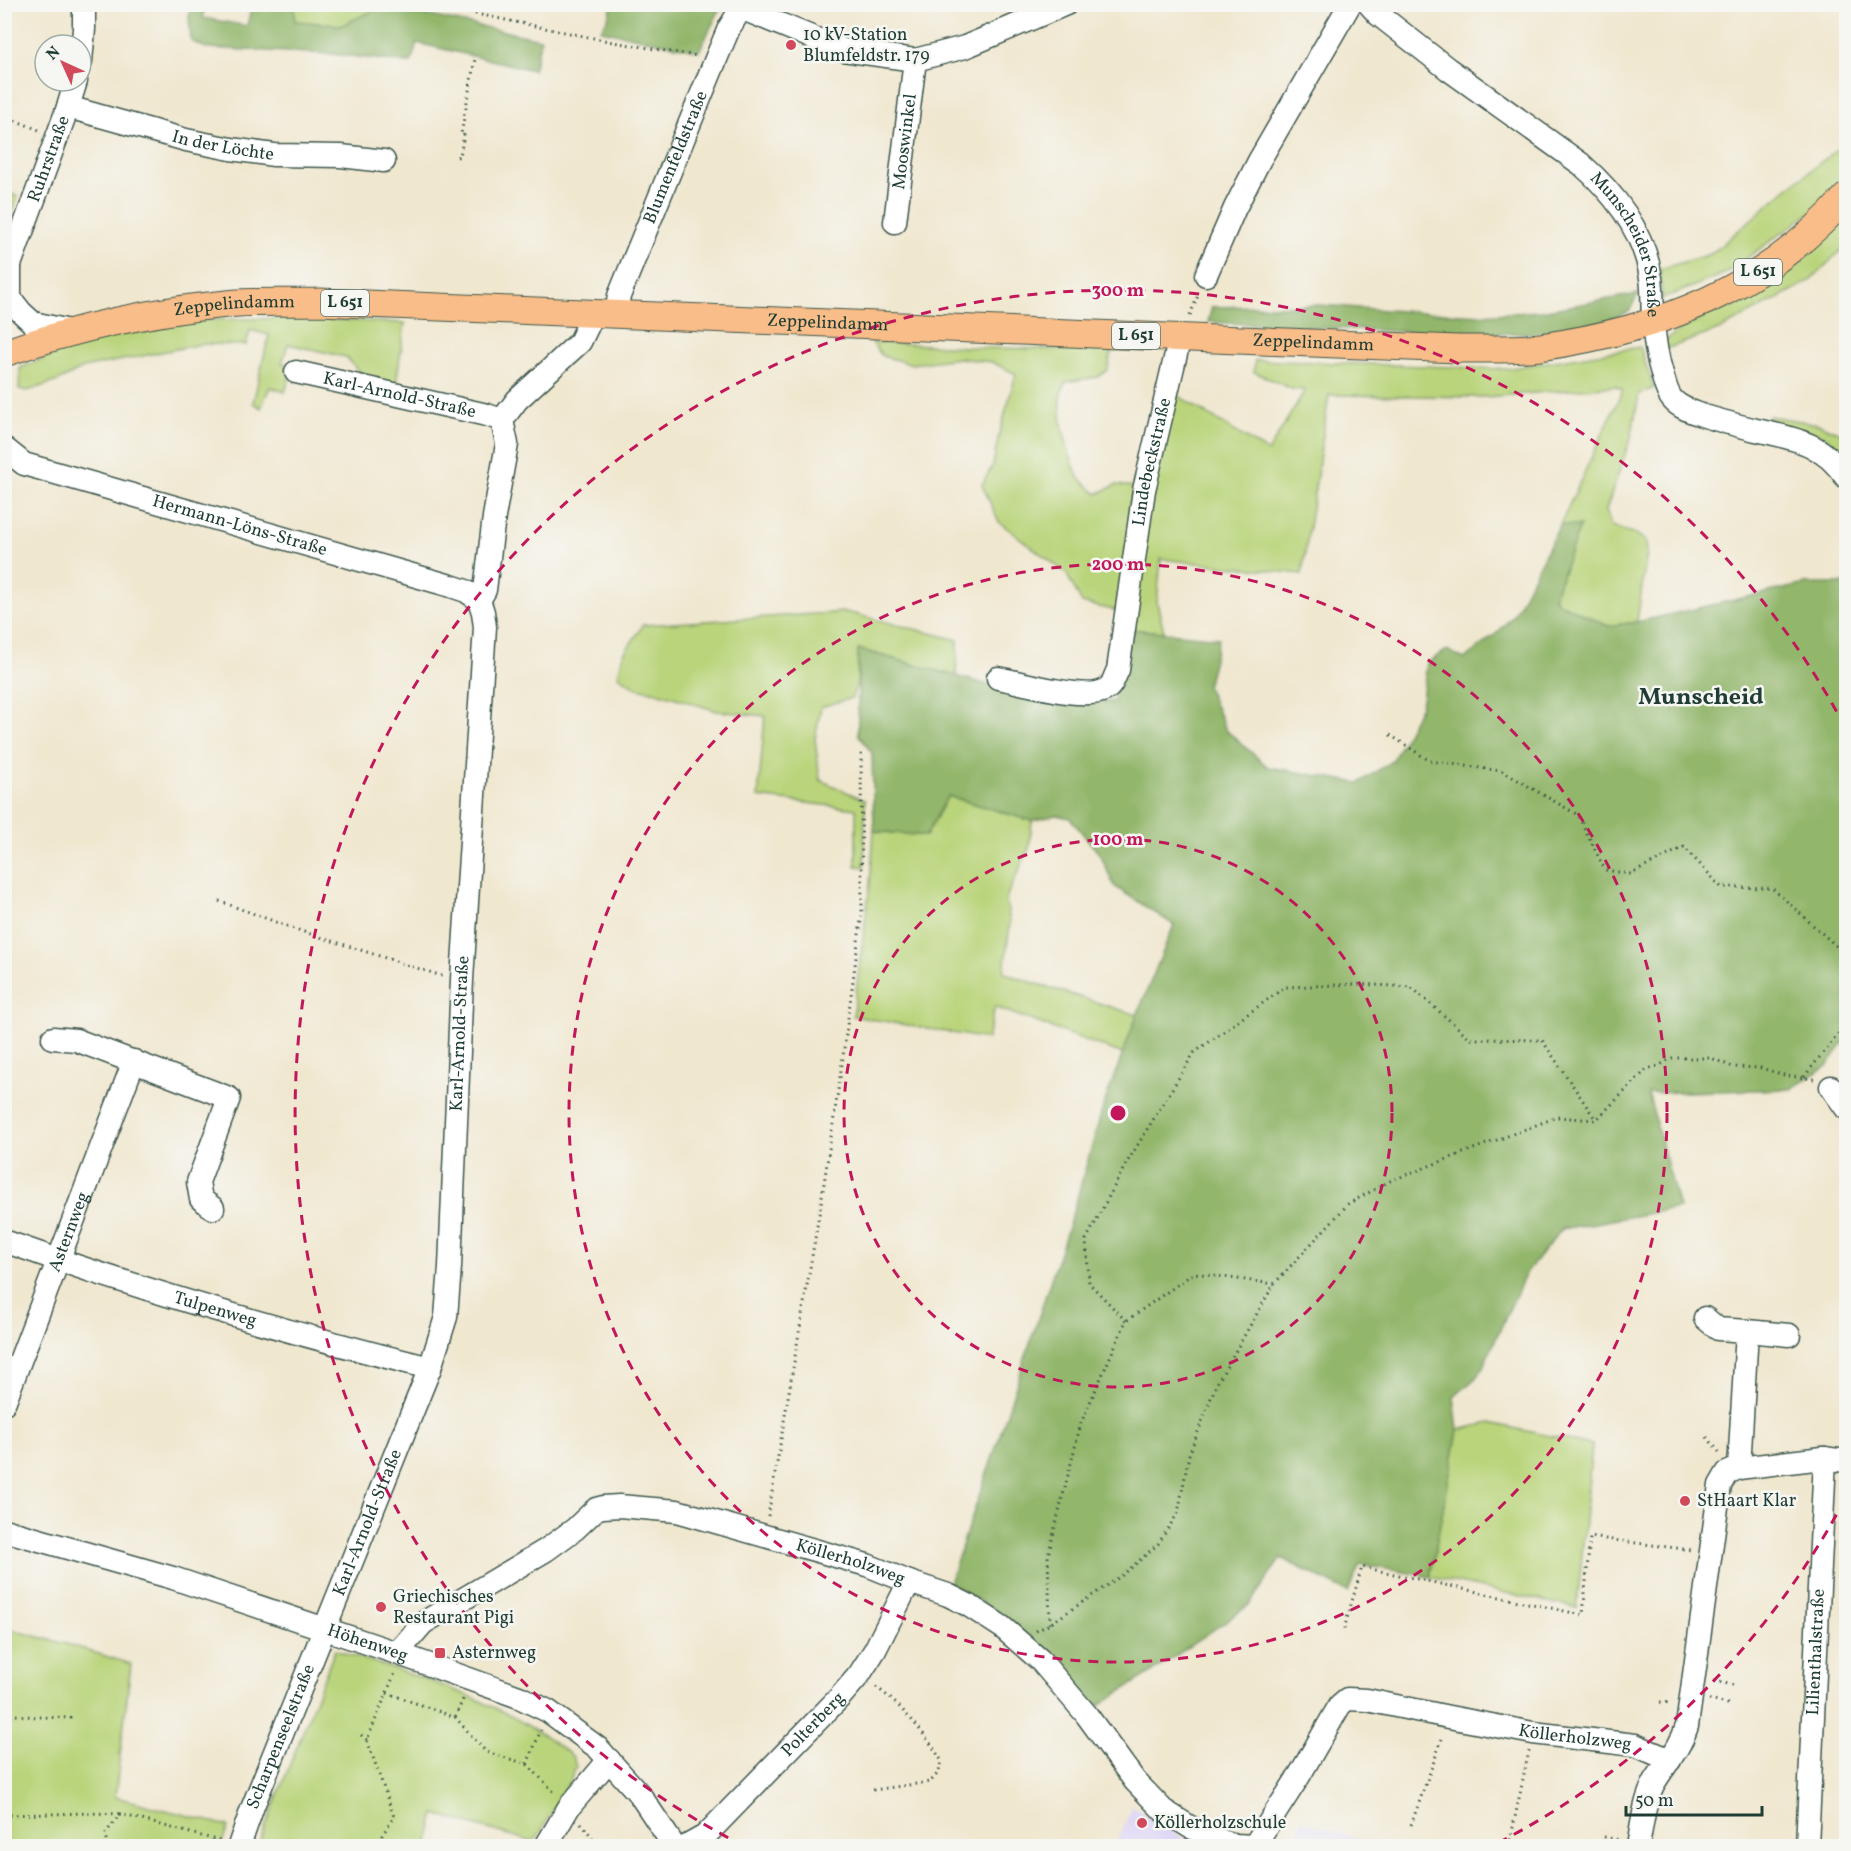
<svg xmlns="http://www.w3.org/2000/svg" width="1851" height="1851" font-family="Vollkorn,serif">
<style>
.built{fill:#ddd5f6}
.green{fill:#b9d47a;stroke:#6c8857;stroke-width:1.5}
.forest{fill:#92b66a;stroke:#587a4f;stroke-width:1.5}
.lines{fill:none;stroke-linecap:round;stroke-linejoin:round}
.minor-casing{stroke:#3e564b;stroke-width:25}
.major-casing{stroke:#3e564b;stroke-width:29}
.path{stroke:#3e564b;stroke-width:3;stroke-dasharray:1.5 4.5;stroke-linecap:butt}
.minor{stroke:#fff;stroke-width:22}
.major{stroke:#f8bd88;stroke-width:27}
.ring{fill:none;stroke:#c2185b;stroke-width:3;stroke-dasharray:10 8}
.poi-dot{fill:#d1495b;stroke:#f6f6f2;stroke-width:2}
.labels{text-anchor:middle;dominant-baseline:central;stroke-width:5;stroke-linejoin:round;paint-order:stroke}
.shield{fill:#f6f6f2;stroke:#60746d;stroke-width:1.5}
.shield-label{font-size:16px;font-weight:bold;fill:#1f3d34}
.poi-label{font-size:18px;fill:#1f3d34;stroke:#f6f6f2;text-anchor:start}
.street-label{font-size:18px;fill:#1f3d34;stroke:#f6f6f2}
.district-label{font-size:24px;font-weight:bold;fill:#1f3d34;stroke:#f6f6f2}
.centre{fill:#c2185b;stroke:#f6f6f2;stroke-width:3}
.ring-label{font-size:18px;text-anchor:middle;font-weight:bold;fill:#c2185b;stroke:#f6f6f2;stroke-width:5;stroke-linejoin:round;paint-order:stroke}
</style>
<rect width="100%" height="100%" fill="#f6f6f2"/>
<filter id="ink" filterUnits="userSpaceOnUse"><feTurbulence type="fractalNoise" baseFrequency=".0167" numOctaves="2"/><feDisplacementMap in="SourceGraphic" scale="12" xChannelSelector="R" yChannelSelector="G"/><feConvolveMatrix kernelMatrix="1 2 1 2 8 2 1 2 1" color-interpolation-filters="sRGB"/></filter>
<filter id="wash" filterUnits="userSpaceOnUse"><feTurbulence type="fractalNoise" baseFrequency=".008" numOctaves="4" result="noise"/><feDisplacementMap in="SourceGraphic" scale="24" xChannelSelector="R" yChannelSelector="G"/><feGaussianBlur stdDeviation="1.35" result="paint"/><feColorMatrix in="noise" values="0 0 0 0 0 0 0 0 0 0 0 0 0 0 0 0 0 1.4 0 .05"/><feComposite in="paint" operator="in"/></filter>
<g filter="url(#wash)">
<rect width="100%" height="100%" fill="#f0e7cf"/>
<g class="built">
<path d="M1132 1806 1186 1840 1204 1846H1116Z"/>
<path d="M1301 1820 1367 1842 1366 1846H1293Z"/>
</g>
<g class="green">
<path d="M408 4 419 7 407 63 254 32 260 5Z"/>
<path d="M1846 133V174L1821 205 1726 273 1662 299 1660 269 1711 254 1784 191 1839 148Z"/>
<path d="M5 191 18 197 5 232Z"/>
<path d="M1846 218V245L1810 281 1721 329 1666 349 1665 341C1694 317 1731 309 1762 289 1793 269 1822 245 1846 218Z"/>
<path d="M289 318 405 323 397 377 400 391 370 383 346 357 288 344 282 363 293 367 285 392 270 387 261 408 253 403 269 335 250 330 246 345 201 344 83 368 58 381 27 391 19 389 20 368 85 341 199 320Z"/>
<path d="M872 342 985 348 1112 350 1107 371 1097 377 1066 382 1060 396 1062 426 1069 453 1078 477 1097 494 1116 485 1137 487 1177 395 1268 452 1305 390 1292 389 1254 372 1255 360 1505 369 1640 347 1654 388 1639 394 1632 434 1606 510 1611 527 1636 534 1646 541 1647 553 1637 622 1608 626 1559 603 1554 597 1580 526 1560 525 1623 390 1616 386 1486 397 1329 395 1302 574 1161 559 1157 602 1164 632 1129 629 1118 611 1082 603 1066 573 999 522 982 485 993 465 998 439 1016 374 992 362 959 358 912 364 882 356Z"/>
<path d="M1769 416 1818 424 1846 435V454L1821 434 1771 423Z"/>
<path d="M846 612 958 640 956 676 858 649 857 683 852 698 821 707 815 739 820 780 865 800 864 867 856 866V809L758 797 765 716 717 711 657 692 637 688 618 676 623 655 643 625Z"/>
<path d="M948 796 1032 821 1029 848 1006 898 1010 922 1004 972 1018 978 1137 1015 1123 1054 995 1007 987 1039 853 1016 870 884 874 831 926 836Z"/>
<path d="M1490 1423 1592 1445 1577 1608 1430 1577 1458 1430Z"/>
<path d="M4 1628 70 1645 131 1664 115 1797 228 1826 221 1846H5Z"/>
<path d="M335 1650C415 1675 498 1699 566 1751L573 1757 576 1767 571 1779 537 1838 531 1841 435 1814 427 1846H258Z"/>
</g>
<g class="forest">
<path d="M658 4 669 7 671 5H722L699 51 601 30 609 16 612 5Z"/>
<path d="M190 5H205L203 18 247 26 252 5H282L295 7V21L342 25 383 6 541 39 533 70 417 43 411 63 331 54 206 48 191 41 189 17Z"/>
<path d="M1638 294 1629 312 1601 322 1535 333 1458 334 1208 322 1212 307 1319 305 1385 310 1482 315 1541 311Z"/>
<path d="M1560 525 1580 526 1554 597 1559 603 1608 626 1637 622 1805 584H1846V1040L1827 1066 1791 1089 1648 1093 1679 1208 1562 1229 1526 1273 1479 1375 1454 1397 1458 1430 1430 1577 1360 1564 1348 1592 1281 1558 1249 1605 1155 1670 1098 1706 1004 1616 949 1583 992 1459 1074 1209 1103 1107 1137 1015 1174 925 1114 886 1101 856 1070 818 1056 815 1032 821 948 796 926 836 874 831 872 753 858 734V649L1065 706 1114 701 1129 629 1219 638 1207 687 1226 730 1268 767 1359 783 1393 760 1421 706 1427 663 1447 650 1464 659 1497 633 1513 616Z"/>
</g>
</g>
<g filter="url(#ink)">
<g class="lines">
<defs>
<g id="minor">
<path id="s1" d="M1369 4 1379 15 1448 69 1581 164C1615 194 1644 231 1651 278 1653 291 1652 306 1653 319 1654 339 1657 358 1663 377 1665 384 1667 393 1672 399 1680 409 1696 413 1708 417 1724 422 1740 426 1756 430 1796 439 1821 442 1846 477"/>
<path d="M743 9 843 50 915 60 965 47 1066 4"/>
<path d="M81 61 84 29V4"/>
<path id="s2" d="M68 107 186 140 231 149 274 155 341 156 384 161"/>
<path id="s3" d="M895 222 915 60"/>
<path d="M10 269V298L21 312 33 323 74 332"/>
<path d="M1206 275 1235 208 1259 161 1350 4"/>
<path id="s4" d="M4 281 68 107 76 81"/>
<path id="s5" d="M616 314 619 296 716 59 729 28 744 4"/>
<path id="s6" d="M296 372 487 415 502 420"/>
<path d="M502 420 517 400 580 342 594 313"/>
<path id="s7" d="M4 448 24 464 451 586 466 591 479 600"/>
<path d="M479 600 485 590 494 517 507 444 502 420"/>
<path id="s8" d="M998 678C1020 682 1093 704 1109 687 1113 684 1115 675 1118 670L1144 490 1180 337"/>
<path d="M53 1038 76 1040 229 1098 198 1182 201 1199 213 1208"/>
<path d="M1831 1087 1846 1108"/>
<path id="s9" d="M4 1241C144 1291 286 1332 430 1368"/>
<path d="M1705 1318 1718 1329 1747 1331 1739 1468"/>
<path d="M1747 1331 1789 1335"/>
<path id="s10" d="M4 1403 134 1061"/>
<path id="s11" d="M4 1530 173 1578 388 1650 519 1697 548 1711 598 1748 640 1795 674 1846"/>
<path id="s12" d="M397 1653 423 1623 546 1550 575 1529 596 1509 603 1507 619 1506 677 1511 867 1565 909 1582 948 1595 968 1605 1002 1627 1040 1660 1086 1714 1135 1781 1163 1810 1190 1827 1227 1843 1236 1845 1253 1846"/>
<path id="s13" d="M239 1846 253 1806 430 1368 446 1317 450 1267 462 979 485 627 483 612 479 600"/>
<path d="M546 1846 569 1807 609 1760"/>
<path id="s14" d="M687 1846 705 1836 840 1697 859 1675 875 1650 909 1582"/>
<path id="s15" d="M1254 1846 1299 1776 1340 1705 1347 1699 1367 1700 1449 1717 1533 1733 1635 1745 1670 1760"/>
<path d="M1638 1846C1642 1826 1644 1802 1654 1783 1666 1763 1680 1749 1687 1726L1720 1485 1727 1473 1739 1468 1823 1458 1846 1461"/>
<path id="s16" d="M1807 1846 1825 1458"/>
</g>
<g id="major">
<path id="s17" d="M4 353C76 328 152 311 227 304 257 301 288 303 319 302L1458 349C1485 349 1514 350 1540 347 1660 330 1765 289 1846 197"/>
</g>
</defs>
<use href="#minor" class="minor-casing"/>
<use href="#major" class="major-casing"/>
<g class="path">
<path d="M428 4 613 42 697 56"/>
<path d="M4 116 39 130"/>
<path d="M457 157 460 156 464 134H461L475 59"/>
<path d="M1190 315 1199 293"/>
<path d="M4 406 8 375"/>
<path d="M1390 735 1430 761 1502 771 1578 815 1605 870 1631 874 1684 847 1721 887 1772 888 1846 955"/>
<path d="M219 901 295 929 442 976"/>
<path d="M1804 1077 1846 1024"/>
<path d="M1126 1321 1089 1283 1086 1240 1126 1164 1194 1053 1285 987 1357 984 1411 987 1471 1039 1542 1040 1596 1120"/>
<path d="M1707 1437 1719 1452"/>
<path d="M768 1516 821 1203 842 1064 862 912 861 753"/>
<path d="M1050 1624 1048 1556 1081 1423 1126 1321 1194 1273 1274 1284"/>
<path d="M1344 1629 1362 1567 1583 1615 1590 1537 1691 1550"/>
<path d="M1036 1631 1050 1624 1124 1574 1158 1544 1178 1513 1189 1455 1216 1385 1274 1284 1348 1204 1390 1181 1557 1117 1596 1120 1647 1069 1659 1066 1671 1058H1711L1733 1067 1761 1068 1787 1076 1814 1079"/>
<path d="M1714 1681 1733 1685"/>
<path d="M387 1693 455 1717 486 1752 527 1764 555 1793"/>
<path d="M1709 1700 1728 1704"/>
<path d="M1660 1702 1670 1703"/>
<path d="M4 1714 37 1717 73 1718"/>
<path d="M455 1717 464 1697"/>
<path d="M361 1735 367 1740"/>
<path d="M527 1764 541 1730"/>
<path d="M873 1790 930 1782 939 1772 941 1760C926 1734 900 1704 876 1687"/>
<path d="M4 1815 90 1813 120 1814"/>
<path d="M581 1823 598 1845 601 1846"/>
<path d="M1411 1825 1443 1736"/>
<path d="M1604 1837 1620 1840"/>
<path d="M108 1846 106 1833 120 1814 220 1841"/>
<path d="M375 1846 394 1817 367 1740 395 1673"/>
<path d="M1509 1846 1529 1751"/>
</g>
<use href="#minor" class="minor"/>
<use href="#major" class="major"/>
</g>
</g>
<g class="ring">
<circle cx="1118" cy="1113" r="274"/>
<circle cx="1118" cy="1113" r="549"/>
<path d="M1845 1499A823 823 0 0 1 1492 1846M744 1846A823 823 0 1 1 1845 727"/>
</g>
<g class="poi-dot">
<circle cx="791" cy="45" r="6"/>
<circle cx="1685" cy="1501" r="6"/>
<circle cx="381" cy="1607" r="6"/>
<rect x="434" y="1647" width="12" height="12" rx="3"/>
<circle cx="1142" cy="1823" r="6"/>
</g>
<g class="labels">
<g class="shield">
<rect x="1734" y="259" width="48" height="26" rx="4.5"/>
<rect x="321" y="290" width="48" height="26" rx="4.5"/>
<rect x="1112" y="323" width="48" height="26" rx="4.5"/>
</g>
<g class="shield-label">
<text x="1758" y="272">L 651</text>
<text x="345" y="303">L 651</text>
<text x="1136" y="336">L 651</text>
</g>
<g class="poi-label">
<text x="803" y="35">10 kV-Station<tspan x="803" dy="21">Blumfeldstr. 179</tspan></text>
<text x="1697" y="1501">StHaart Klar</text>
<text x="393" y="1597">Griechisches<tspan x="393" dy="21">Restaurant Pigi</tspan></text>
<text x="452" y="1653">Asternweg</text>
<text x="1154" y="1823">Köllerholzschule</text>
</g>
<g class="street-label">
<text stroke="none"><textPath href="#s3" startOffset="81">Mooswinkel</textPath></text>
<text stroke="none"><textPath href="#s2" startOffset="160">In der Löchte</textPath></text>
<text stroke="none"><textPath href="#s5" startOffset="168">Blumenfeldstraße</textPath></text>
<text stroke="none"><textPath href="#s4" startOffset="130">Ruhrstraße</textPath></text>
<text stroke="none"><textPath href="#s1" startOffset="362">Munscheider Straße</textPath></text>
<text stroke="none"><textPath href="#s17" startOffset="236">Zeppelindamm</textPath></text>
<text stroke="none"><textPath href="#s17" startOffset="830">Zeppelindamm</textPath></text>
<text stroke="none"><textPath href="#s17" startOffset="1316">Zeppelindamm</textPath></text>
<text stroke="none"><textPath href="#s6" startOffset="106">Karl-Arnold-Straße</textPath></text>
<text stroke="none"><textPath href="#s8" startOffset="344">Lindebeckstraße</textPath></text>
<text stroke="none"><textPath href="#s7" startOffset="250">Hermann-Löns-Straße</textPath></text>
<text stroke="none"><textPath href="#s13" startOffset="852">Karl-Arnold-Straße</textPath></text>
<text stroke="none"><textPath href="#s10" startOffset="183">Asternweg</textPath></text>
<text stroke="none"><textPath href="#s9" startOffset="222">Tulpenweg</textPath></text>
<text stroke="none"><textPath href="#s13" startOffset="348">Karl-Arnold-Straße</textPath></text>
<text stroke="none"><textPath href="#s12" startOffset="510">Köllerholzweg</textPath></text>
<text stroke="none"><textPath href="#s11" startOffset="381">Höhenweg</textPath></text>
<text stroke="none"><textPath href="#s16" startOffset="194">Lilienthalstraße</textPath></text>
<text stroke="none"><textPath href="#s14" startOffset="176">Polterberg</textPath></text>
<text stroke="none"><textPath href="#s13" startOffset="117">Scharpenseelstraße</textPath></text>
<text stroke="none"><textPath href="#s15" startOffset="406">Köllerholzweg</textPath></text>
</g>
<g class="district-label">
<text x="1701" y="698">Munscheid</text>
</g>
</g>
<circle cx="1118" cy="1113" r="9" class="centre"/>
<g class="ring-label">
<text x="1118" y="296">300 m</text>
<text x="1118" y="570">200 m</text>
<text x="1118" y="845">100 m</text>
</g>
<rect width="1851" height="1851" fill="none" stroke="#f6f6f2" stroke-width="24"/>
<g transform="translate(63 63) rotate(315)"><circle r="28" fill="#f6f6f2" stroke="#a0aca6" stroke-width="1.5"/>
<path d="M0-4.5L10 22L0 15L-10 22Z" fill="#d1495b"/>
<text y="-9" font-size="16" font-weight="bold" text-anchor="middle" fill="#1f3d34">N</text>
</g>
<path d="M1626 1806v9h136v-9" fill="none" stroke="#1f3d34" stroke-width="3"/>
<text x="1635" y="1806" font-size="18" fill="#1f3d34" stroke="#f6f6f2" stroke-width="4.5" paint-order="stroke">50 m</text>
</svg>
